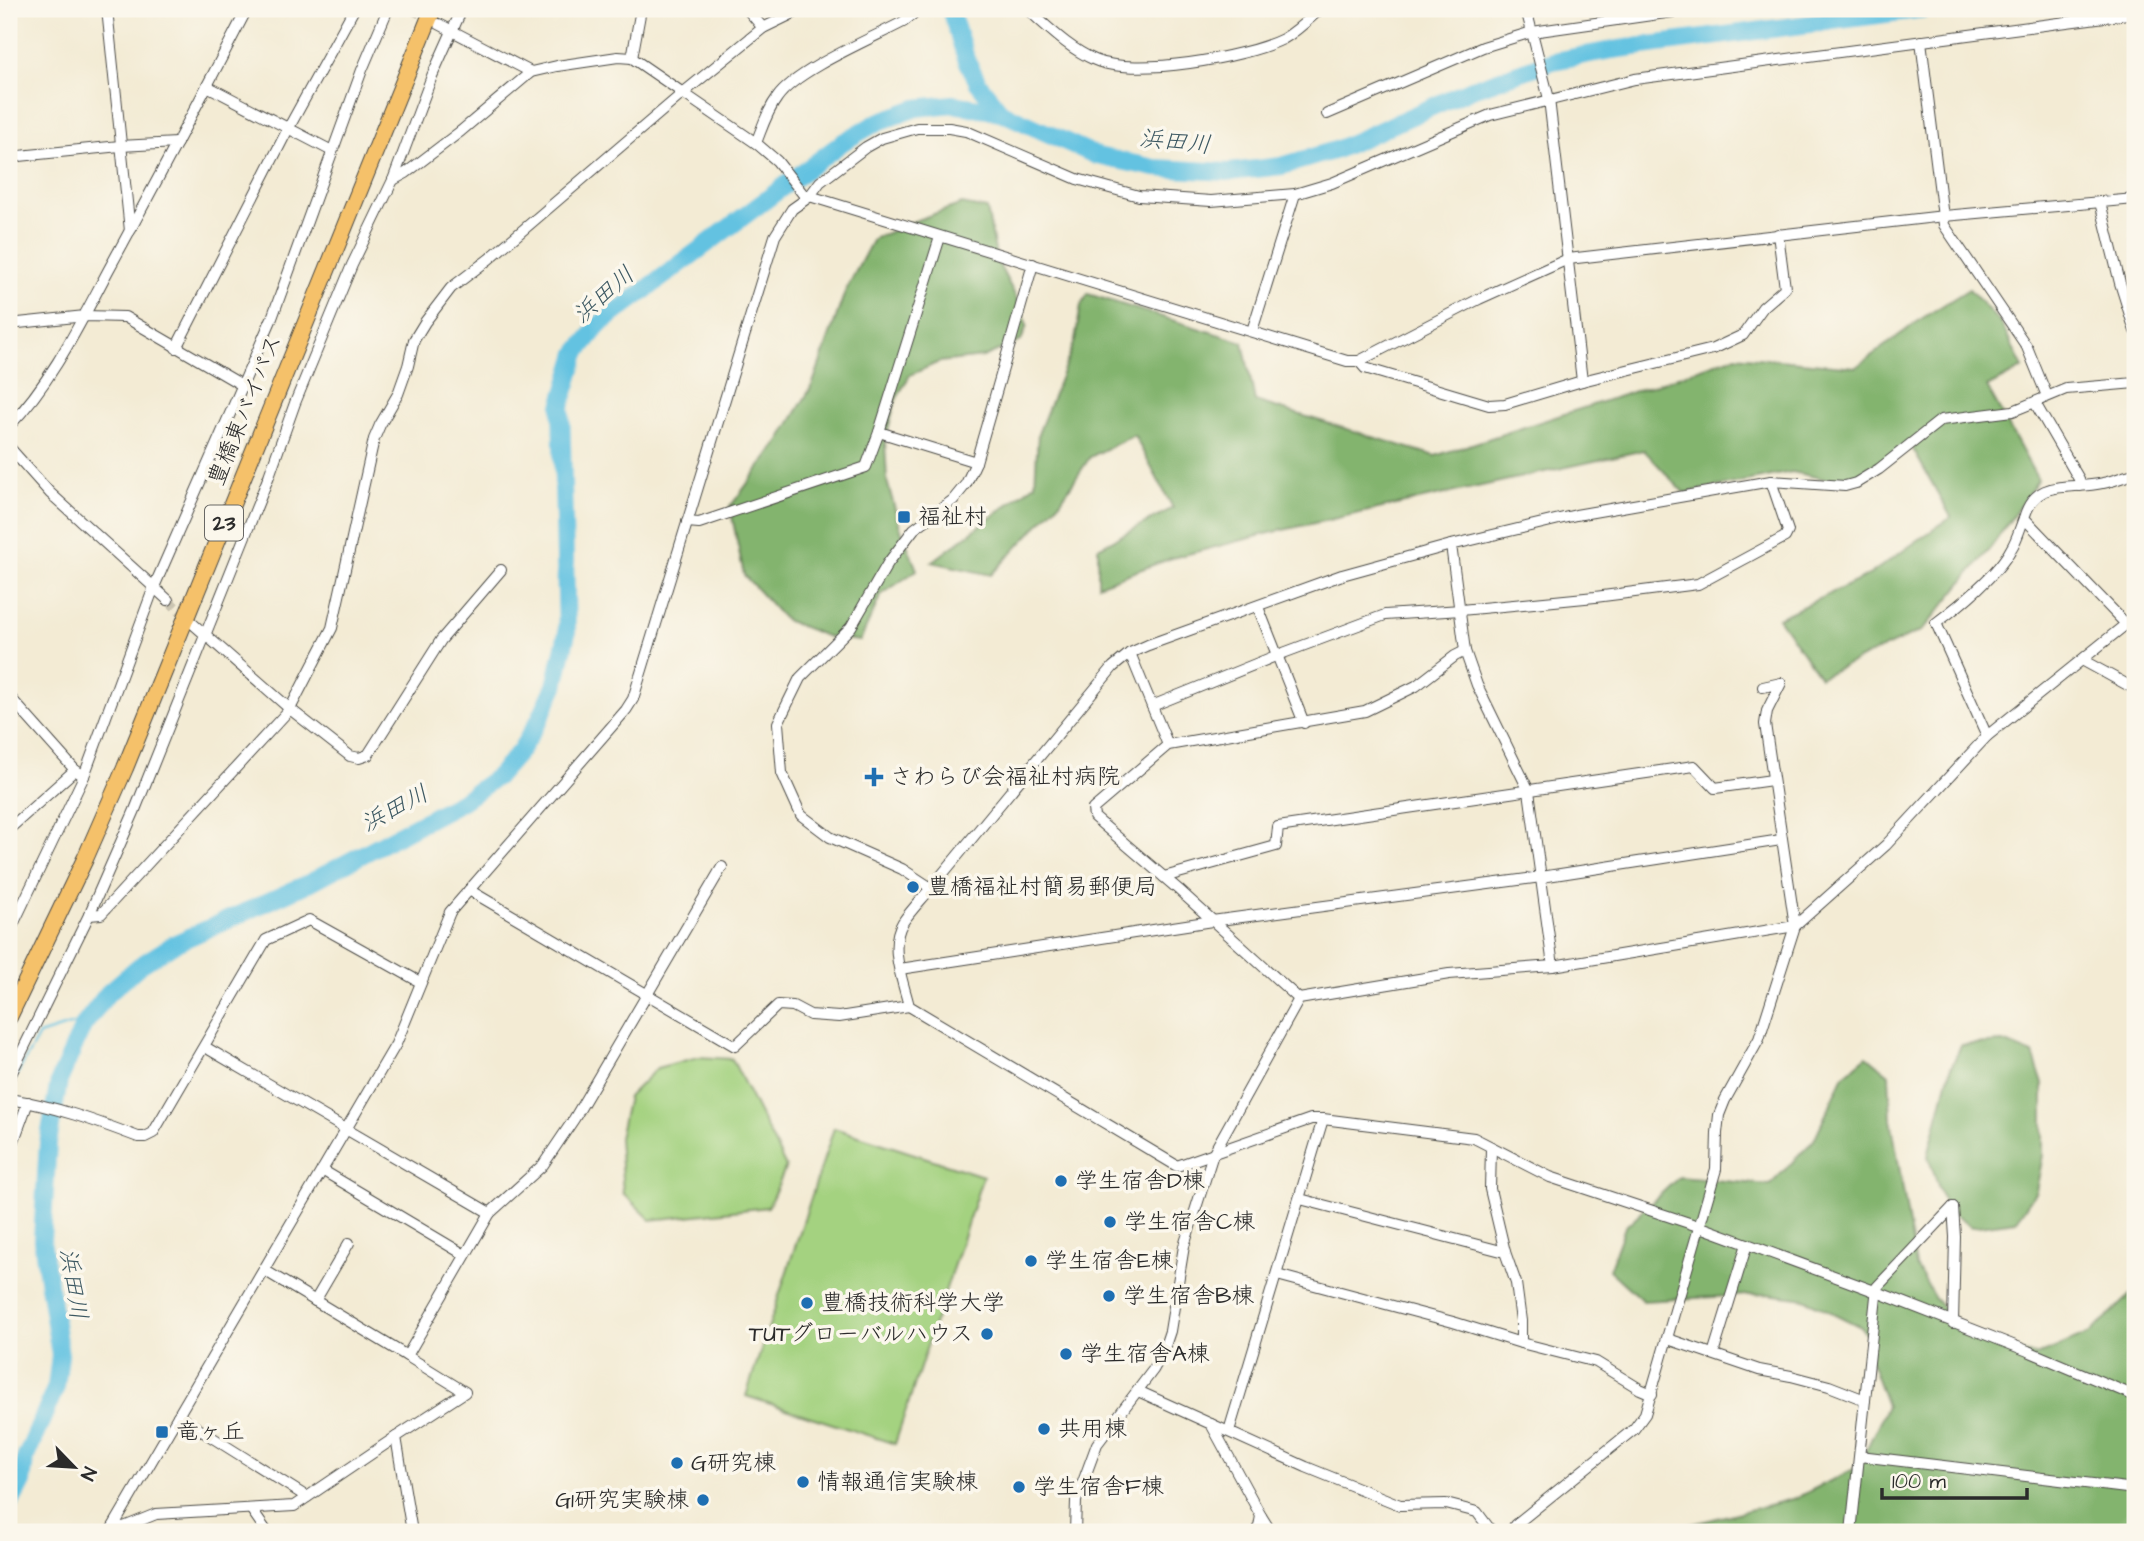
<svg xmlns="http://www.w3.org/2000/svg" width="2144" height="1541" font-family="'Architects Daughter','Klee One',sans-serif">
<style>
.green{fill:#a4d280;stroke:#687e56;stroke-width:2}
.forest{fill:#83b46e;stroke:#57704c;stroke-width:2}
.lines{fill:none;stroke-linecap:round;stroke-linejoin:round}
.stream{stroke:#63c2e1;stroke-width:2.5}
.river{stroke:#63c2e1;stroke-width:18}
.minor-tunnel{stroke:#cbc5b2;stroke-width:10;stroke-dasharray:10 5;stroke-linecap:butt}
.minor-casing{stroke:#494844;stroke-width:12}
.trunk-casing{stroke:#494844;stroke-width:18}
.minor{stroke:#fff;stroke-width:10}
.trunk{stroke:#f5c16b;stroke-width:16}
.poi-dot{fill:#1f6fb2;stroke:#fbf7ec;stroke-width:2.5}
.labels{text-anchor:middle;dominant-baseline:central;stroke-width:7;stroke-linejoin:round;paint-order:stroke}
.shield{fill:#fbf7ec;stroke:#696865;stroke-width:2}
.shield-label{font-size:21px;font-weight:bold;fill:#2b2b2b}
.street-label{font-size:23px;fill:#2b2b2b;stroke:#fbf7ec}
.poi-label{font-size:23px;fill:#2b2b2b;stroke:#fbf7ec;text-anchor:start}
.water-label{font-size:24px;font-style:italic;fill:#3c5862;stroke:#fbf7ec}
</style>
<rect width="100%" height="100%" fill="#fbf7ec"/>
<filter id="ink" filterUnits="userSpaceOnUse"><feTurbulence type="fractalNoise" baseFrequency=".0143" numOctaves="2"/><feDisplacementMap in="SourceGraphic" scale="14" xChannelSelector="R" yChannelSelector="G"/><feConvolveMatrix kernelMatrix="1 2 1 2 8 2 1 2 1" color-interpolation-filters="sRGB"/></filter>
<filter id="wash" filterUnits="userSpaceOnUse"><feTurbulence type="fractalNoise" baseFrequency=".00686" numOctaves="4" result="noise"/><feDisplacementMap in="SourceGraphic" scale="28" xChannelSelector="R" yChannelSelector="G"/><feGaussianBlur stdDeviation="1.57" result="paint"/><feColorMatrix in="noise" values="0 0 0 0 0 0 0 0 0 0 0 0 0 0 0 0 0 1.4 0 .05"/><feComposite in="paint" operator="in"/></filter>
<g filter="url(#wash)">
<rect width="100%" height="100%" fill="#f3ebd4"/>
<g class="green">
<path d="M698 1057 732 1059 786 1167 768 1207 651 1220 623 1193 619 1138 628 1097 657 1068Z"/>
<path d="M834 1128 983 1176 895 1444 746 1396Z"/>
</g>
<g class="forest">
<path d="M962 204 987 209 997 261 1016 297 1027 325 1021 341 983 357 939 362 910 375 896 399 885 441 887 481 900 527 917 570 881 595 860 641 828 637 785 620 744 575 730 507 780 440 812 386 845 292 873 239 917 220Z"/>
<path d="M1969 289 2002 325 2023 368 1987 387 2038 480 1992 546 1923 630 1820 677 1778 618 1866 577 1951 517 1910 444 1848 484 1792 472 1684 493 1644 450 1274 532 1172 558 1098 585V548L1173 508 1134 435 1090 457 1060 502 991 575 932 562 1035 484 1038 434 1075 341 1081 305 1088 294 1243 342 1255 401 1435 456 1657 384 1735 356 1856 367 1921 319Z"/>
<path d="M2003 1042 2033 1054 2043 1084V1155L2036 1191 2016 1221 1971 1227 1946 1209 1928 1156 1950 1070 1961 1045Z"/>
<path d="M1867 1056 1889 1074 1891 1119 1916 1266 1935 1299 1977 1341 2036 1356 2090 1333 2135 1291V1522L2085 1526 2066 1532H1662L1796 1498 1858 1467 1887 1406 1870 1359 1871 1342 1861 1327 1805 1299 1767 1294 1643 1301 1609 1270 1625 1227 1679 1177 1770 1185 1814 1140 1844 1075Z"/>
</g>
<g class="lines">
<path class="stream" d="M9 1089 39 1035 73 1024 83 1026"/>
<g class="river">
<path d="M950 9 966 58 978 83 1001 112"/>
<path d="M9 1506 22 1482 25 1459 56 1387 60 1355 42 1240 48 1143 59 1081 83 1026 108 993 139 966 174 944 309 883 464 800 498 776 520 751 539 720 555 686 567 633 561 406 577 353 600 324 843 142 878 122 916 108 953 104 1001 112 1097 156 1155 168 1229 172 1282 166 1336 150 1472 89 1553 61 1612 50 1924 9"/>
</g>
</g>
</g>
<g filter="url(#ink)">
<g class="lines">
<g class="minor-tunnel">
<path d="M411 9 432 20"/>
<path d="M168 600 188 619"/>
</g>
<defs>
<g id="minor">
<path d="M107 9 130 231"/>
<path d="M747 9 763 28"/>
<path d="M802 9 763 28 683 93 756 143 777 161 803 194 1347 361H1359L1479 299 1568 259 1944 216 2135 199"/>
<path d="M1027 9C1049 28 1068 48 1095 60 1134 77 1245 58 1283 39 1297 31 1308 20 1320 9"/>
<path d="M1526 9 1549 99 1582 381"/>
<path d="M439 24 531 72"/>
<path d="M1921 41 1944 225 2027 347 2047 396"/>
<path d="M632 58 641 9"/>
<path d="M207 86 332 151"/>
<path d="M1327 114 1483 47 1532 32 1694 9"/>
<path d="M756 143C762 128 767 111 777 98 796 70 871 39 903 22L913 14 915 9"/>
<path d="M9 157 120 146 177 143"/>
<path d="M2100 202 2120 283 2135 331"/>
<path d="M1033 264 976 462 966 484 953 500 914 529 888 563 851 627 800 678 778 723 782 773 801 815 830 837 902 869 931 888C922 899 911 910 903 922 888 946 903 981 909 1006L1177 1166 1311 1119H1323L1474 1138 1550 1177 1701 1227 1877 1292 2028 1351 2135 1396"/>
<path d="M9 324 85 316 125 317 242 385"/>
<path d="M1252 331 1295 194"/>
<path d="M176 348 288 129 354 9"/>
<path d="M1359 361 1365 368 1489 405 1505 404 1582 381 1713 349 1743 335 1763 307 1785 288 1778 234"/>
<path d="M2035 403 2079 479 2080 486"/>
<path d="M9 426C52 382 80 323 109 269 156 183 202 96 247 9"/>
<path d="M879 432 976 462"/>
<path d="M9 447 50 493 168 600"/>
<path d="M687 522 699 523 866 467 879 432 940 237"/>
<path d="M1451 545 1465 651 1477 685 1529 791 1553 966"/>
<path d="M1258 607 1304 723"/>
<path d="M192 623 290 709 350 756 359 758 368 755 441 640 501 570"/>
<path d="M2126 624 2024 518C2036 476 2071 491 2103 483 2114 481 2124 476 2135 474"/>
<path d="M1130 653 1168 745"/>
<path d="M2082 660 2135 689"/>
<path d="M9 696 75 770 84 776"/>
<path d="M1152 706 1278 655 1385 615 1461 610 1595 597 1698 584 1785 537 1788 531 1771 481"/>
<path d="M1987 736 1936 623C1959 606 1998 574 2011 549 2017 540 2020 528 2024 518"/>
<path d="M9 829 75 770"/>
<path d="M1164 877 1276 846 1278 827 1694 766 1715 788 1772 780"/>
<path d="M931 888 1113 667 1130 653 1148 645 1342 575 1451 545 1576 515 1771 481 1845 486 1856 483 1879 469 1941 420 2013 411 2066 389 2135 383"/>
<path d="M469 890 735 1046 778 1005 793 1006 810 1015 839 1017 909 1006"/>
<path d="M89 915 101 914 290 709 332 628 374 439 380 425 398 394 408 366 414 340 425 322 451 288 489 259 683 93 632 58 618 57 557 66 531 72 461 131 406 173 393 180"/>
<path d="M9 933 84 776 154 587 272 318 362 70 388 9"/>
<path d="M900 969 1212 921 1541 877 1781 840"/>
<path d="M1299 999 1179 890 1094 817 1093 809 1168 745 1365 711 1416 686 1455 656 1465 651"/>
<path d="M205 1047 490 1213"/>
<path d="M9 1078 89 915 135 810 269 476 295 403 352 265 393 180 432 76 462 9"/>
<path d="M9 1099C54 1106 96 1121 138 1137H145L153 1133 266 940 309 920 420 982"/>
<path d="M1491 1148 1490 1189 1505 1252 1516 1283 1521 1321V1343"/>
<path d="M9 1154 28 1102"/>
<path d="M322 1170 465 1255"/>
<path d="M1300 1199 1505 1252"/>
<path d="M1953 1207 1955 1237 1953 1323"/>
<path d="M264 1270 407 1356"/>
<path d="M1277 1275 1453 1322 1521 1343 1596 1362 1640 1389 1652 1394"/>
<path d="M315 1301 349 1243"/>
<path d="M1668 1339 1759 1370 1791 1376 1829 1386 1865 1400"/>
<path d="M1713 1354 1747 1244"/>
<path d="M1138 1391 1211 1424 1261 1516 1258 1532"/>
<path d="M178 1416 307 1497"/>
<path d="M1211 1424 1306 1467 1400 1505 1446 1504 1477 1512 1492 1532"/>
<path d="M1229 1431 1323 1119"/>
<path d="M1860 1456 2135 1489"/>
<path d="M251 1509 267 1532"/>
<path d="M1261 1516 1271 1532"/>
<path d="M114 1526 124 1527 156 1514 294 1506 396 1437"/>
<path d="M110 1532 396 1044 450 912 626 710 633 699 775 236 792 209 809 197 820 182 866 147 882 138 917 128H949L966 131 1077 179 1139 196 1211 201 1295 194 1332 183 1490 115 1635 79 2135 13"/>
<path d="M412 1532 396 1437 465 1392 407 1356 490 1213 543 1165 574 1119 722 867"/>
<path d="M1075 1532 1076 1501 1097 1444 1153 1370 1163 1352 1170 1331 1184 1246 1213 1154 1299 999 1449 974 1553 966 1795 926 1765 724 1767 711 1781 683 1763 687"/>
<path d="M1511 1532 1515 1525 1634 1429 1645 1414 1716 1169 1717 1133 1719 1115 1725 1100 1759 1039 1795 926 1886 845 1987 736 2135 617"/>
<path d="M1851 1532 1877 1287 1953 1207"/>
</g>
<path id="trunk" d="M9 1017 85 859 125 768 433 9"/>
</defs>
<use href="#minor" class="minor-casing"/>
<use href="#trunk" class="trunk-casing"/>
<use href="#minor" class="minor"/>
<use href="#trunk" class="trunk"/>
</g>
</g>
<g class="poi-dot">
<rect x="897" y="510" width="14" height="14" rx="3.5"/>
<path d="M870.5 766.5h7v7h7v7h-7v7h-7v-7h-7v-7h7z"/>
<circle cx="913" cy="887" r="7"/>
<circle cx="1061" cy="1181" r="7"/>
<circle cx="1110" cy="1222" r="7"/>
<circle cx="1031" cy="1261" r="7"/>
<circle cx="1109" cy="1296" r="7"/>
<circle cx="807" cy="1303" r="7"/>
<circle cx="987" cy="1334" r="7"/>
<circle cx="1066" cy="1354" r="7"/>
<circle cx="1044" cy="1429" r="7"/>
<rect x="155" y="1425" width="14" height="14" rx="3.5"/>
<circle cx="677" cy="1463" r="7"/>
<circle cx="803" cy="1482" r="7"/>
<circle cx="1019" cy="1487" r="7"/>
<circle cx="703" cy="1500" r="7"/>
</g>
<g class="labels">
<rect class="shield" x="205" y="505.5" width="38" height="35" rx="5"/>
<g class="shield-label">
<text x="224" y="523">23</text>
</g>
<g class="street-label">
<text transform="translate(245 410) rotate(-68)">豊橋東バイパス</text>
</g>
<g class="poi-label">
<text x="918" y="517">福祉村</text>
<text x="890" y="777">さわらび会福祉村病院</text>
<text x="927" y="887">豊橋福祉村簡易郵便局</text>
<text x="1075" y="1181">学生宿舎D棟</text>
<text x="1124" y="1222">学生宿舎C棟</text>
<text x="1045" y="1261">学生宿舎E棟</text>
<text x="1123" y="1296">学生宿舎B棟</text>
<text x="821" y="1303">豊橋技術科学大学</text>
<text x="973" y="1334" text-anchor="end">TUTグローバルハウス</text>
<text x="1080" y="1354">学生宿舎A棟</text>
<text x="1058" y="1429">共用棟</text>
<text x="176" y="1432">竜ヶ丘</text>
<text x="691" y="1463">G研究棟</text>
<text x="817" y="1482">情報通信実験棟</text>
<text x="1033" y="1487">学生宿舎F棟</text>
<text x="689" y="1500" text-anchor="end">G1研究実験棟</text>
</g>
<g class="water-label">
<text transform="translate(1175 142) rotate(6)">浜田川</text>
<text transform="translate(604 295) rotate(-41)">浜田川</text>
<text transform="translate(395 809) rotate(-28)">浜田川</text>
<text transform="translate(73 1284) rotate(81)">浜田川</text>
</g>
</g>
<rect width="2144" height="1541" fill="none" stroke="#fbf7ec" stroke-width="35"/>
<g transform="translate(74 1467) rotate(115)" stroke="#fbf7ec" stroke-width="5" paint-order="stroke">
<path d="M0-5L12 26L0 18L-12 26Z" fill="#2b2b2b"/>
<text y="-10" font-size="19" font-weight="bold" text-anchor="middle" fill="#2b2b2b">N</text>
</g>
<path d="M1882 1488v10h145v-10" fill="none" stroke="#2b2b2b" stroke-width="3.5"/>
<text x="1892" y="1488" font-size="21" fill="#2b2b2b" stroke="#fbf7ec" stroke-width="5" paint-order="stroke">100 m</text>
</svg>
